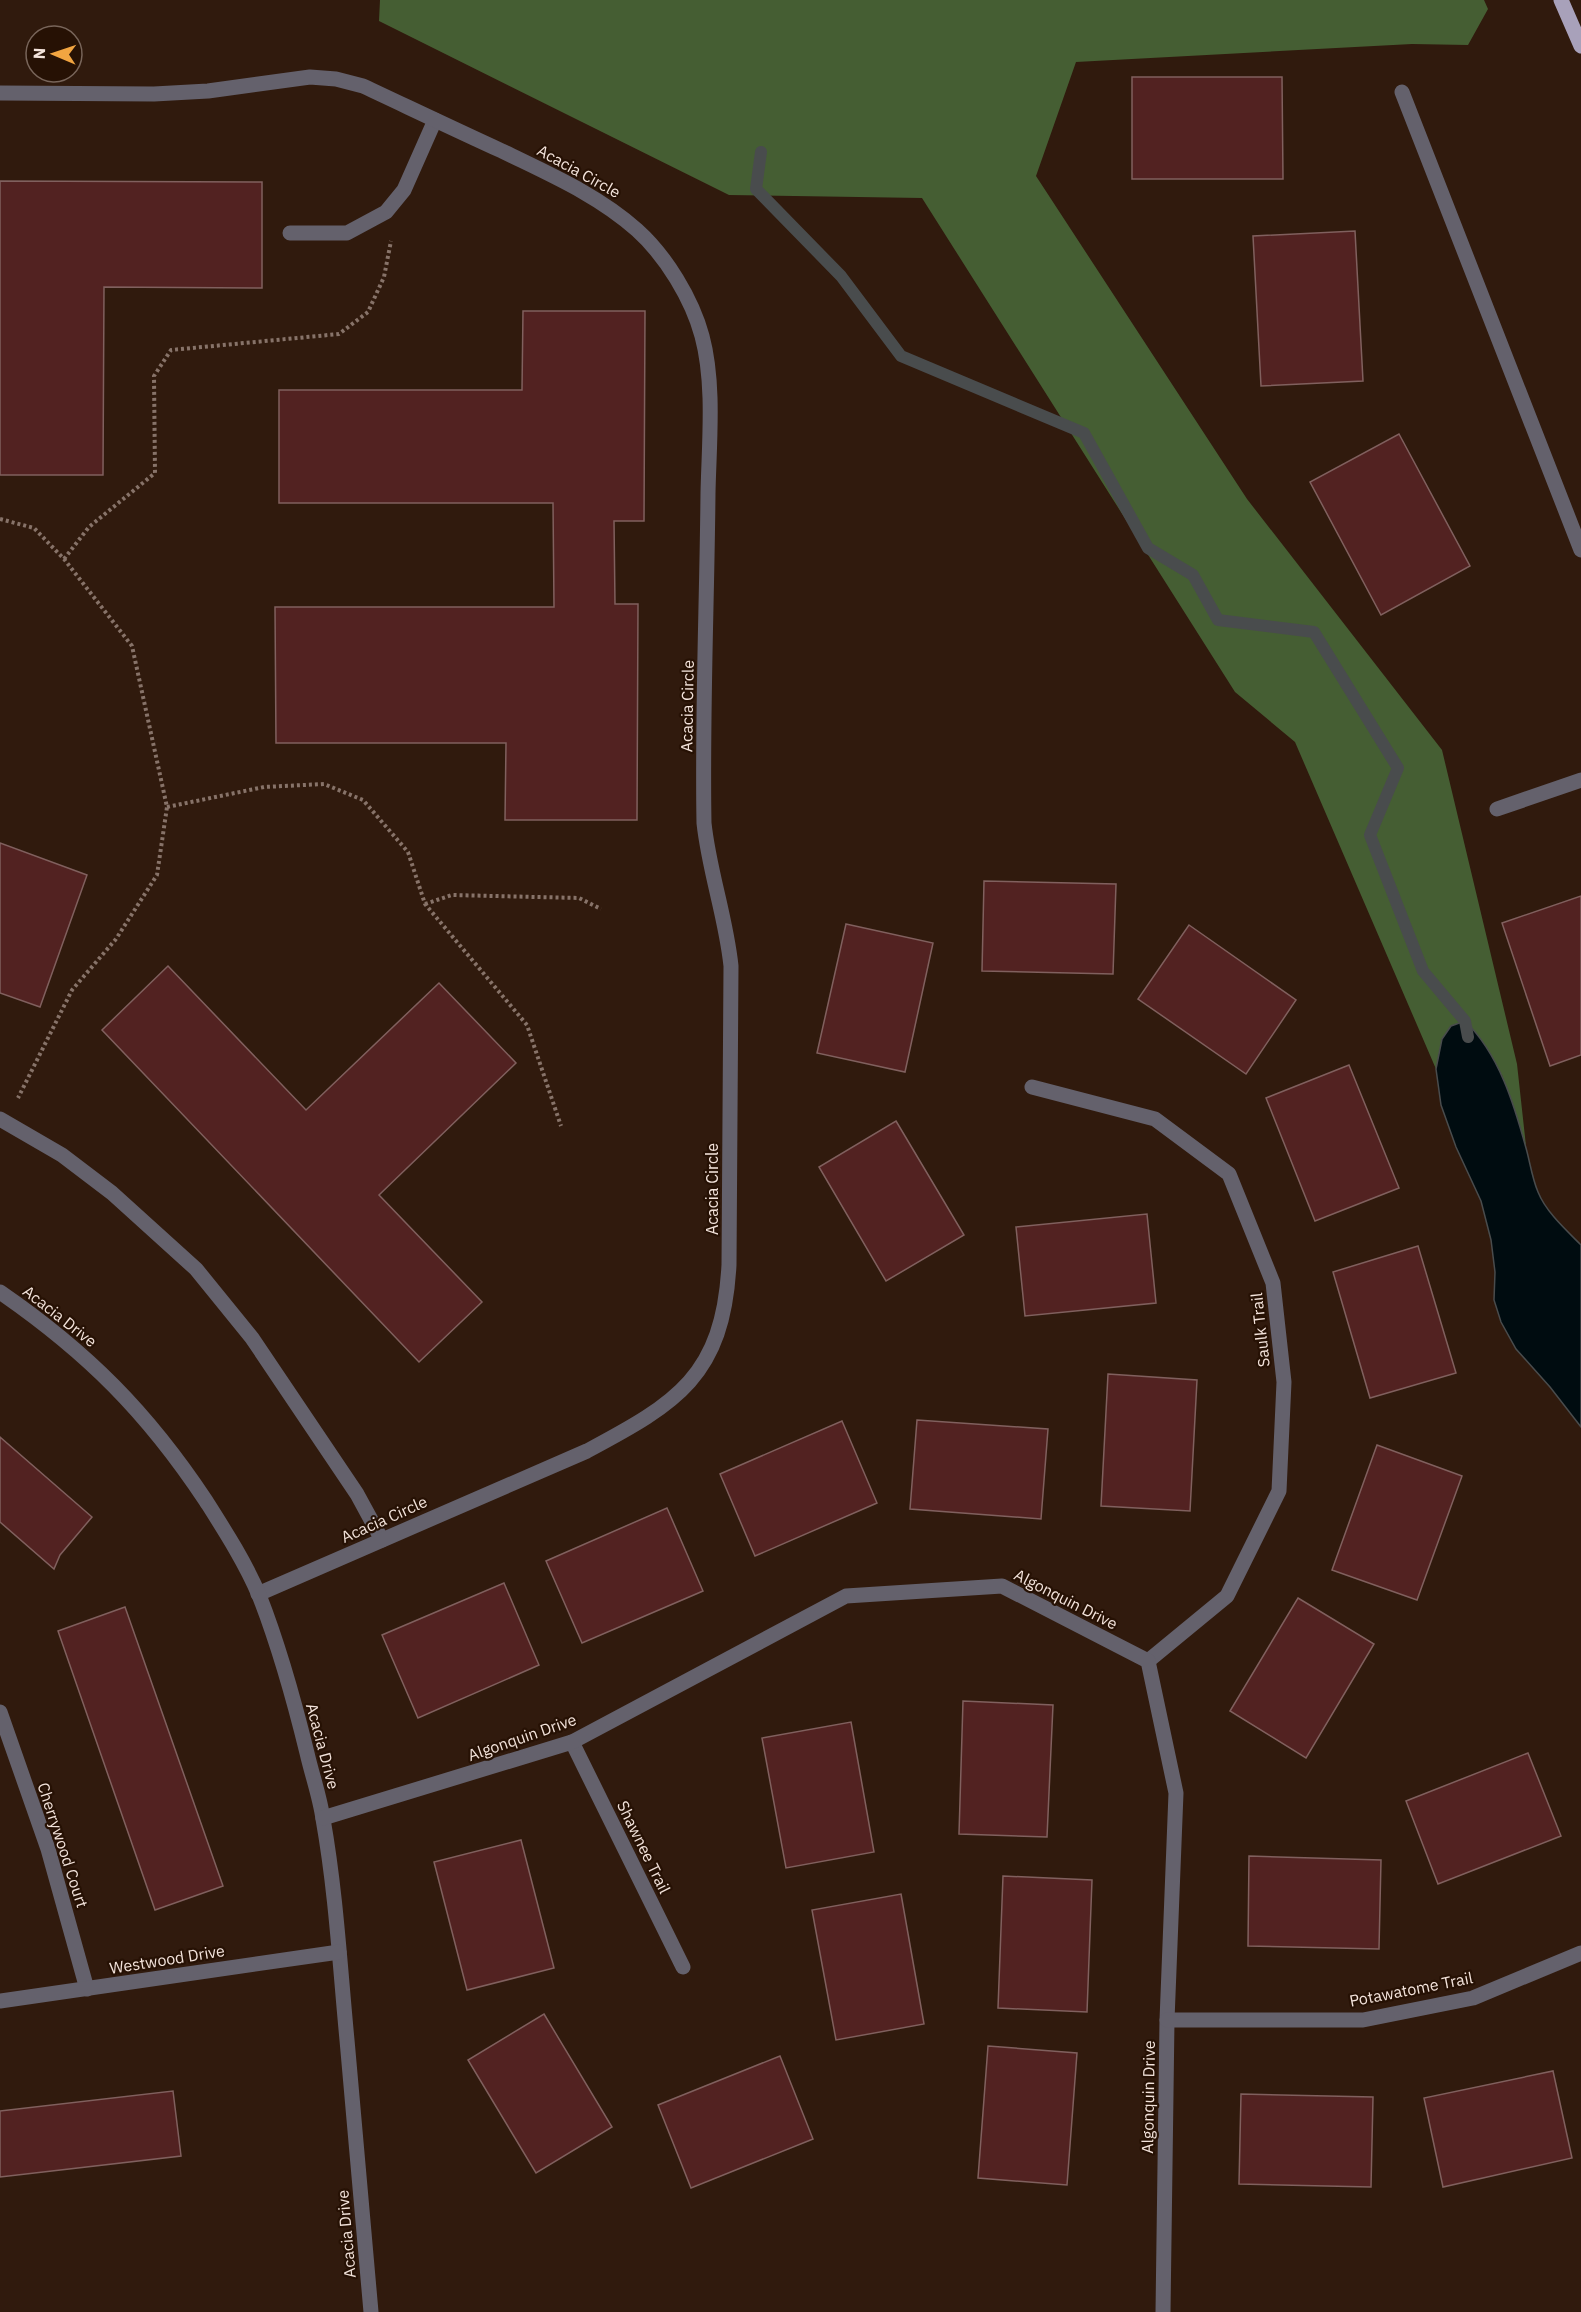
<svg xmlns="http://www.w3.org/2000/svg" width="1581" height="2312" font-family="'IBM Plex Sans',sans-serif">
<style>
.forest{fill:#455e33}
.water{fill:#000c10;stroke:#494c4d;stroke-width:1.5}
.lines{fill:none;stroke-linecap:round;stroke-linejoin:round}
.stream{stroke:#494c4d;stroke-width:12}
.building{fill:#522221;stroke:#80605e;stroke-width:1.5}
.path{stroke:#877369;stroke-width:4;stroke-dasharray:3 3;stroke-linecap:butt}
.service{stroke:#64616c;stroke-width:15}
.minor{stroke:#64616c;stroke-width:15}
.primary{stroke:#a8a1ba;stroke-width:15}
.labels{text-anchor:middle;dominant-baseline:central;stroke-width:4.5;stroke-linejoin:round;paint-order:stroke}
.street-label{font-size:16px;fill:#f3e3db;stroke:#261104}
</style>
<rect width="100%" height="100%" fill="#301a0d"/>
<path class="forest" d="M380 0H1484L1488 9 1468 45 1412 44 1076 62 1036 176 1247 499 1442 750 1517 1064 1526 1146 1502 1075 1442 1039 1436 1069 1295 742 1235 692 922 198 729 195 379 21Z"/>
<path class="water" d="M1465 1021C1499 1054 1514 1104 1526 1148 1530 1162 1532 1178 1538 1192 1546 1212 1566 1230 1581 1245V1427L1550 1387 1516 1349 1501 1322 1494 1300 1495 1272 1491 1240 1481 1201 1456 1147 1441 1105 1436 1069 1442 1039 1451 1026Z"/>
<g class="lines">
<path class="stream" d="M761 152 756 189 841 276 901 356 1084 433 1148 548 1193 575 1218 620 1314 632 1398 768 1370 835 1423 971 1465 1021 1468 1037"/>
</g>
<g class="building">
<path d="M1132 77H1282L1283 179H1132Z"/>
<path d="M0 181 262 182V288L104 287 103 475H0Z"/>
<path d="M1355 231 1363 381 1261 386 1253 236Z"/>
<path d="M523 311H645L644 521H614L615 604H638L637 820H505L506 743H276L275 607H554L553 503H279V390H522Z"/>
<path d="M1399 434 1470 566 1381 615 1310 482Z"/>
<path d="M0 843 87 875 40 1007 0 993Z"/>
<path d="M984 881 1116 884 1113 974 982 971Z"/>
<path d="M1581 896V1055L1550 1066 1502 923Z"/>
<path d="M846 924 933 943 905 1072 817 1053Z"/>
<path d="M1189 925 1296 1000 1246 1074 1138 999Z"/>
<path d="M168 966 306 1110 439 983 516 1063 379 1195 482 1302 419 1362 102 1030Z"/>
<path d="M1349 1065 1399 1188 1315 1221 1266 1098Z"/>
<path d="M896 1121 964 1235 886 1281 819 1167Z"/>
<path d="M1147 1214 1156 1303 1025 1316 1016 1227Z"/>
<path d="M1418 1246 1456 1373 1370 1398 1333 1272Z"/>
<path d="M1108 1374 1197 1380 1190 1511 1101 1506Z"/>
<path d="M917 1420 1048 1429 1041 1519 910 1509Z"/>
<path d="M842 1421 877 1503 755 1556 720 1474Z"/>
<path d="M0 1437 92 1517 60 1555 54 1569 0 1522Z"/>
<path d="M1377 1445 1462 1476 1417 1600 1332 1570Z"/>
<path d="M667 1508 703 1591 582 1643 546 1561Z"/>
<path d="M504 1583 539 1665 418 1718 382 1635Z"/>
<path d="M1298 1598 1374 1644 1306 1758 1230 1711Z"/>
<path d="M125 1607 223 1886 155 1910 58 1631Z"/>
<path d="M963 1701 1053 1705 1047 1837 959 1834Z"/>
<path d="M851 1722 874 1852 786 1868 762 1738Z"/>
<path d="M1528 1753 1561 1836 1438 1884 1406 1801Z"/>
<path d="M521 1840 554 1968 467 1990 434 1862Z"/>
<path d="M1249 1856 1381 1860 1379 1949 1248 1946Z"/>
<path d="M1003 1876 1092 1880 1087 2012 998 2008Z"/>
<path d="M901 1894 924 2024 836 2040 812 1910Z"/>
<path d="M544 2014 612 2127 536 2173 468 2060Z"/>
<path d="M988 2046 1077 2053 1067 2185 978 2178Z"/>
<path d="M780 2056 813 2139 691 2188 658 2105Z"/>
<path d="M1553 2071 1572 2158 1443 2187 1424 2098Z"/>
<path d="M173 2091 181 2156 0 2177V2111Z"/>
<path d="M1241 2094 1373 2097 1371 2187 1239 2184Z"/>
</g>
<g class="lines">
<g class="path">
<path d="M0 519 34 528 64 559 132 646 167 807 157 875 116 939 72 990 18 1098"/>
<path d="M64 559 89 527 155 473 154 376 171 350 339 334 368 312 384 277 391 241"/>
<path d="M167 807 264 787 324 784 363 800 408 852 425 904 527 1025 561 1126"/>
<path d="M425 904 452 895 579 898 601 909"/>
</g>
<g class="service">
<path d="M290 233H347L386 212 404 190 435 120"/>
<path d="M0 1119 62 1155 112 1193 196 1269 252 1338 357 1494 382 1540"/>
</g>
<g class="minor">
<path d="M1402 92 1581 550"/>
<path d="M0 93 154 94 208 91 310 77 336 79 363 86C410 108 456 130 502 151 549 174 598 195 637 230 666 256 692 299 702 336 715 384 709 444 708 493 707 603 702 713 704 823 709 871 726 917 731 966L729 1265C723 1376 677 1403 587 1451L258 1594"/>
<path d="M1497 809 1581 780"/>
<path d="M1032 1087 1155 1119 1229 1174 1273 1283 1284 1382 1279 1491 1227 1596 1148 1661"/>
<path d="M0 1292C87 1352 147 1412 206 1501 225 1531 245 1562 259 1595 279 1646 294 1700 307 1753 312 1775 320 1797 323 1819 336 1892 340 1967 347 2040 355 2131 363 2221 371 2312"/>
<path d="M0 1712 48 1849 87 1989"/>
<path d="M572 1742 683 1967"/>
<path d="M323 1818 572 1742 846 1596 1002 1586 1148 1661 1176 1793 1167 2020 1163 2312"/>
<path d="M0 2001 339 1952"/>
<path d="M1167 2020H1363L1473 1998 1581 1953"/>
</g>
<path class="primary" d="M1561 0 1581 46"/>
</g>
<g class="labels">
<g class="street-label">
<text transform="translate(579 171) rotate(29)">Acacia Circle</text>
<text transform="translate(687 706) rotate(-89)">Acacia Circle</text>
<text transform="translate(712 1189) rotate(-90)">Acacia Circle</text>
<text transform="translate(60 1316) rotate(38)">Acacia Drive</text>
<text transform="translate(1260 1330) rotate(-96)">Saulk Trail</text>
<text transform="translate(384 1519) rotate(-24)">Acacia Circle</text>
<text transform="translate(1066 1599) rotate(27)">Algonquin Drive</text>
<text transform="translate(522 1737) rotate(-19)">Algonquin Drive</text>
<text transform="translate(323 1746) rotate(75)">Acacia Drive</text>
<text transform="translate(63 1845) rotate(72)">Cherrywood Court</text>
<text transform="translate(644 1847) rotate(64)">Shawnee Trail</text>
<text transform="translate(167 1959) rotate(-9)">Westwood Drive</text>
<text transform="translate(1411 1989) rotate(-11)">Potawatome Trail</text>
<text transform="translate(1148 2097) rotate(-89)">Algonquin Drive</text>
<text transform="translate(346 2234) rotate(-95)">Acacia Drive</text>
</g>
</g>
<g transform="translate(54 54) rotate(272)"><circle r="28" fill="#261104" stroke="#78655a" stroke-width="1.5"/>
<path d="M0-4.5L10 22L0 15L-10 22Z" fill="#f2a541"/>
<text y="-9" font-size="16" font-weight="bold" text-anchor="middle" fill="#f3e3db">N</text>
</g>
</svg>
